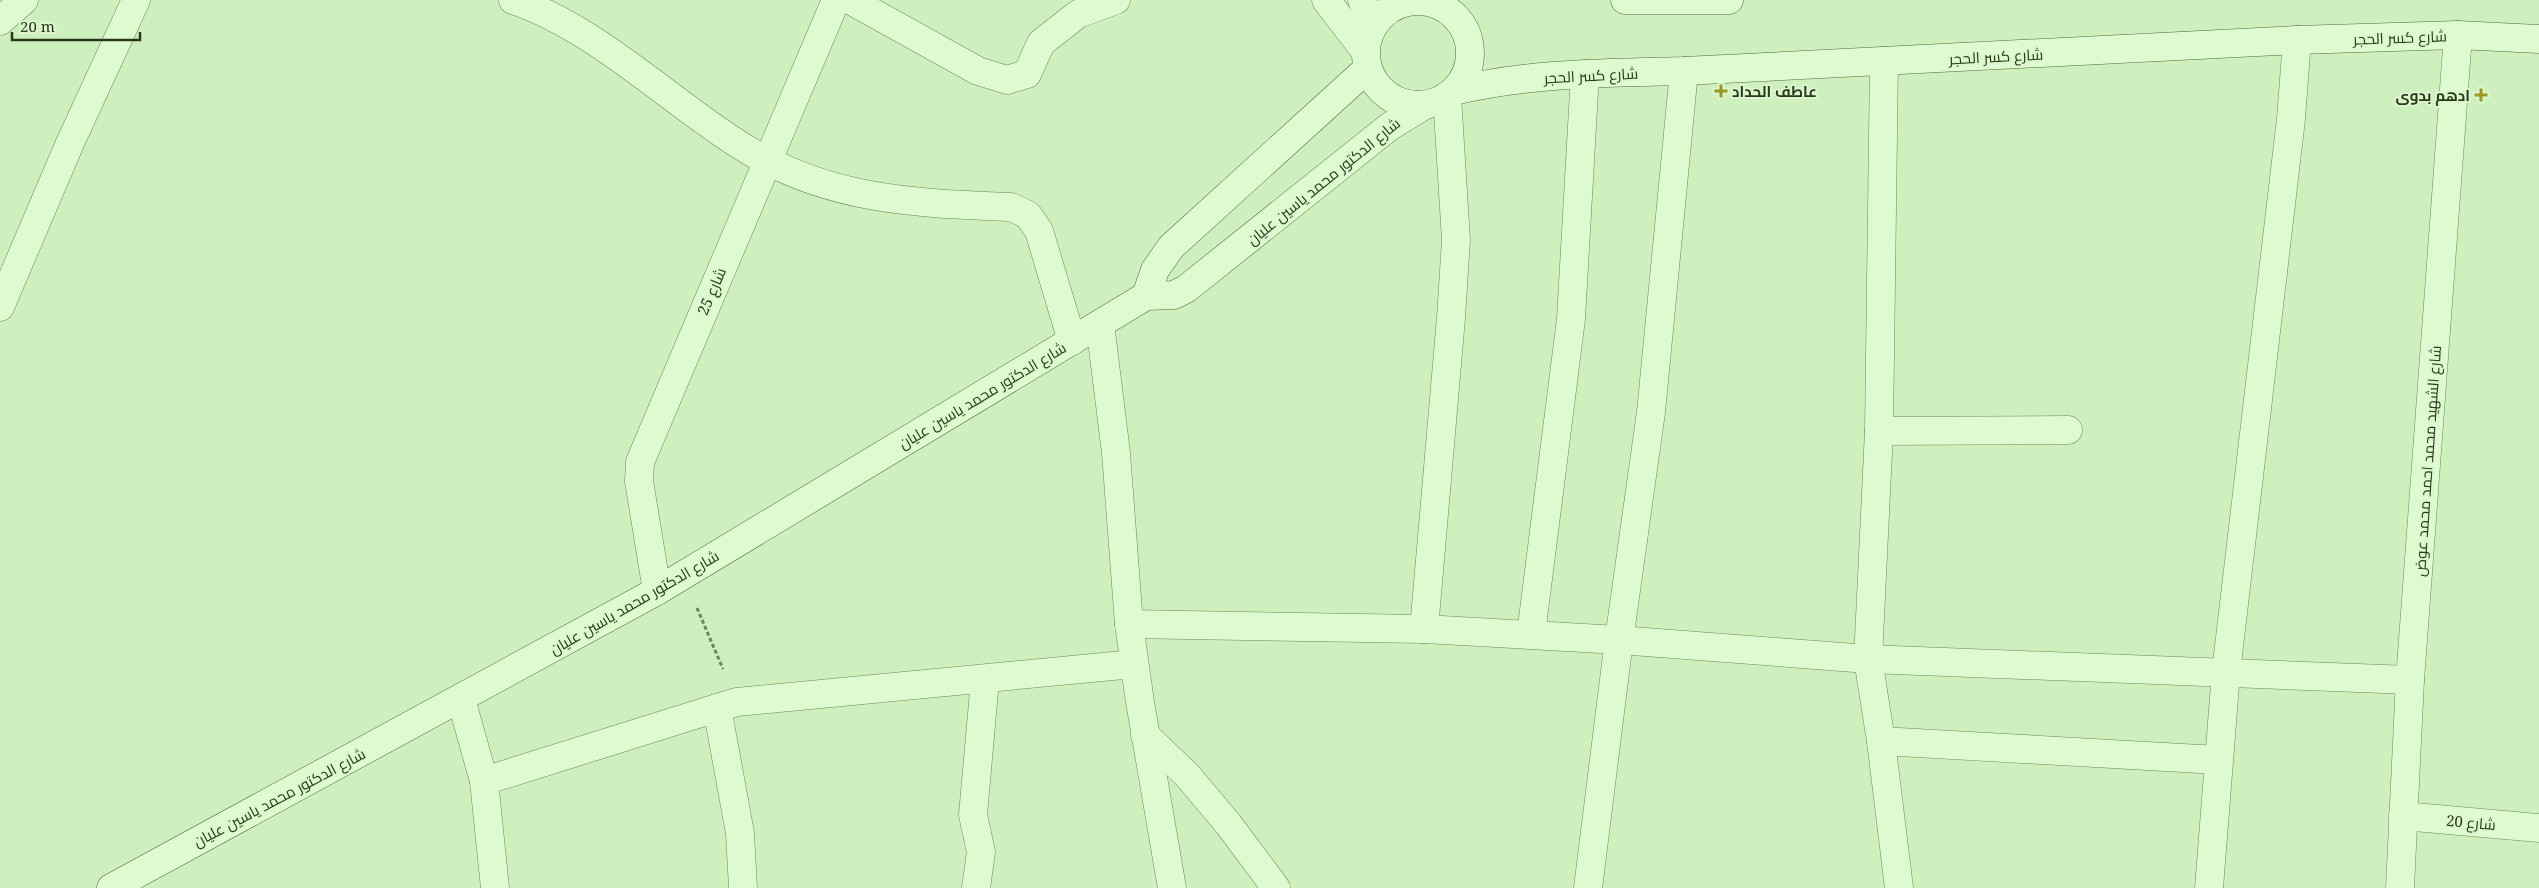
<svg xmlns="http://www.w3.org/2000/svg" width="2539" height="888" font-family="'Noto Serif',Cairo,serif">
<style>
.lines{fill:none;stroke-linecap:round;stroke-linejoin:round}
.minor-casing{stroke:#6e8956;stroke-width:29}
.secondary-casing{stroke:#526b39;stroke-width:29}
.path{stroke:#6e8956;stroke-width:3;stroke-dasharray:4 2.5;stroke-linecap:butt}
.minor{stroke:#defad1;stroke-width:28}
.secondary{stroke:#defad1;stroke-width:28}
.poi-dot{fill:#9b9923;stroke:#daf7ce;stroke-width:2}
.labels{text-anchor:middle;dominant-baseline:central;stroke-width:4;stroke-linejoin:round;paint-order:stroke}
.street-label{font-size:15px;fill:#2a381b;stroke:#daf7ce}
.poi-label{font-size:15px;font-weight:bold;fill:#2a381b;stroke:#daf7ce;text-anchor:start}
</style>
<rect width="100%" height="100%" fill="#cdf0be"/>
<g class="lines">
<defs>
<g id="minor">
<path d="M513 0C593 27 664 96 735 142 823 200 910 203 1011 207L1028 215 1039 231 1072 341"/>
<path d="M850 0 978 71 1007 80 1027 74 1041 43 1078 14 1116 0"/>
<path d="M1326 0 1365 51"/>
<path d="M1362 0 1373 26"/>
<path d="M1439 0 1440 6"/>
<path d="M0 21 24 0"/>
<path d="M1884 61 1879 431 1868 659 1881 741 1899 888"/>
<path d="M0 307 70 143 136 0"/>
<path d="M1100 324 1116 453 1129 624 1140 702 1172 888"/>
<path d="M1879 431 2068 430"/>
<path d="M657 591 639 481 640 462 836 0"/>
<path d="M1129 624 1424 629 1619 640 1651 412 1684 71"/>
<path d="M1424 629 1451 318 1456 240 1447 96"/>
<path d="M1531 634 1571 319 1585 74"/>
<path d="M461 699 484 781 495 888"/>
<path d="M1145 735 1187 775 1229 825 1276 888"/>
<path d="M1881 741 2218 760"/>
<path d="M484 781 717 708"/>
<path d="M2403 816 2539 828"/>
<path d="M743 888 740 833 717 708 737 702 1134 664"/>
<path d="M976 888 981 852 973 815 985 680"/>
<path d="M1588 888 1619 640 1868 659 2410 680"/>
<path d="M2209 888 2226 672 2291 119 2297 40"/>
<path d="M2400 888 2410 680 2458 35"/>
</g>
<g id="secondary">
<path d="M1625 0H1729"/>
<circle cx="1418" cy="53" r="52"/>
<path d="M1454 91C1529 73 1606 73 1684 71L2297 40 2458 35 2539 39"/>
<path d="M1146 296 1155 270 1171 247 1367 69"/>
<path d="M111 888 657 591 1146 296 1174 295 1186 289 1389 127 1425 105"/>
</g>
</defs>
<use href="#minor" class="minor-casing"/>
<use href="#secondary" class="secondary-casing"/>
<path class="path" d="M697 608 723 669"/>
<use href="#minor" class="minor"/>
<use href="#secondary" class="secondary"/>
</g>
<g class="poi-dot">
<path d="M1718.5 83.5h5v5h5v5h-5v5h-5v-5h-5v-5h5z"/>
<path d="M2478.5 87.5h5v5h5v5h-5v5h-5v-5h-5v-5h5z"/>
</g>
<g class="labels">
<g class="street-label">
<text transform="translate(2400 37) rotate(-2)">شارع كسر الحجر</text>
<text transform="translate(1996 56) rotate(-3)">شارع كسر الحجر</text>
<text transform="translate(1591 75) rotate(-3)">شارع كسر الحجر</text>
<text transform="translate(1323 181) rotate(-39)">شارع الدكتور محمد ياسين عليان</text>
<text transform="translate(711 291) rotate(-67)">شارع 25</text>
<text transform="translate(982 395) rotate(-31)">شارع الدكتور محمد ياسين عليان</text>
<text transform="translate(2427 461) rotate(-86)">شارع الشهيد محمد احمد محمد عوض</text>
<text transform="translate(634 602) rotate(-30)">شارع الدكتور محمد ياسين عليان</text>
<text transform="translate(279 797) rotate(-28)">شارع الدكتور محمد ياسين عليان</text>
<text transform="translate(2471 822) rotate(5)">شارع 20</text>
</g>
<g class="poi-label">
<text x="1732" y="91">عاطف الحداد</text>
<text x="2470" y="95" text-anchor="end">ادهم بدوى</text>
</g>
</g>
<path d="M12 32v8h128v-8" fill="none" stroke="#2a381b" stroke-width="2.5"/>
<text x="20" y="32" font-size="15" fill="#2a381b" stroke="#daf7ce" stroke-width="4" paint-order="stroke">20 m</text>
</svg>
